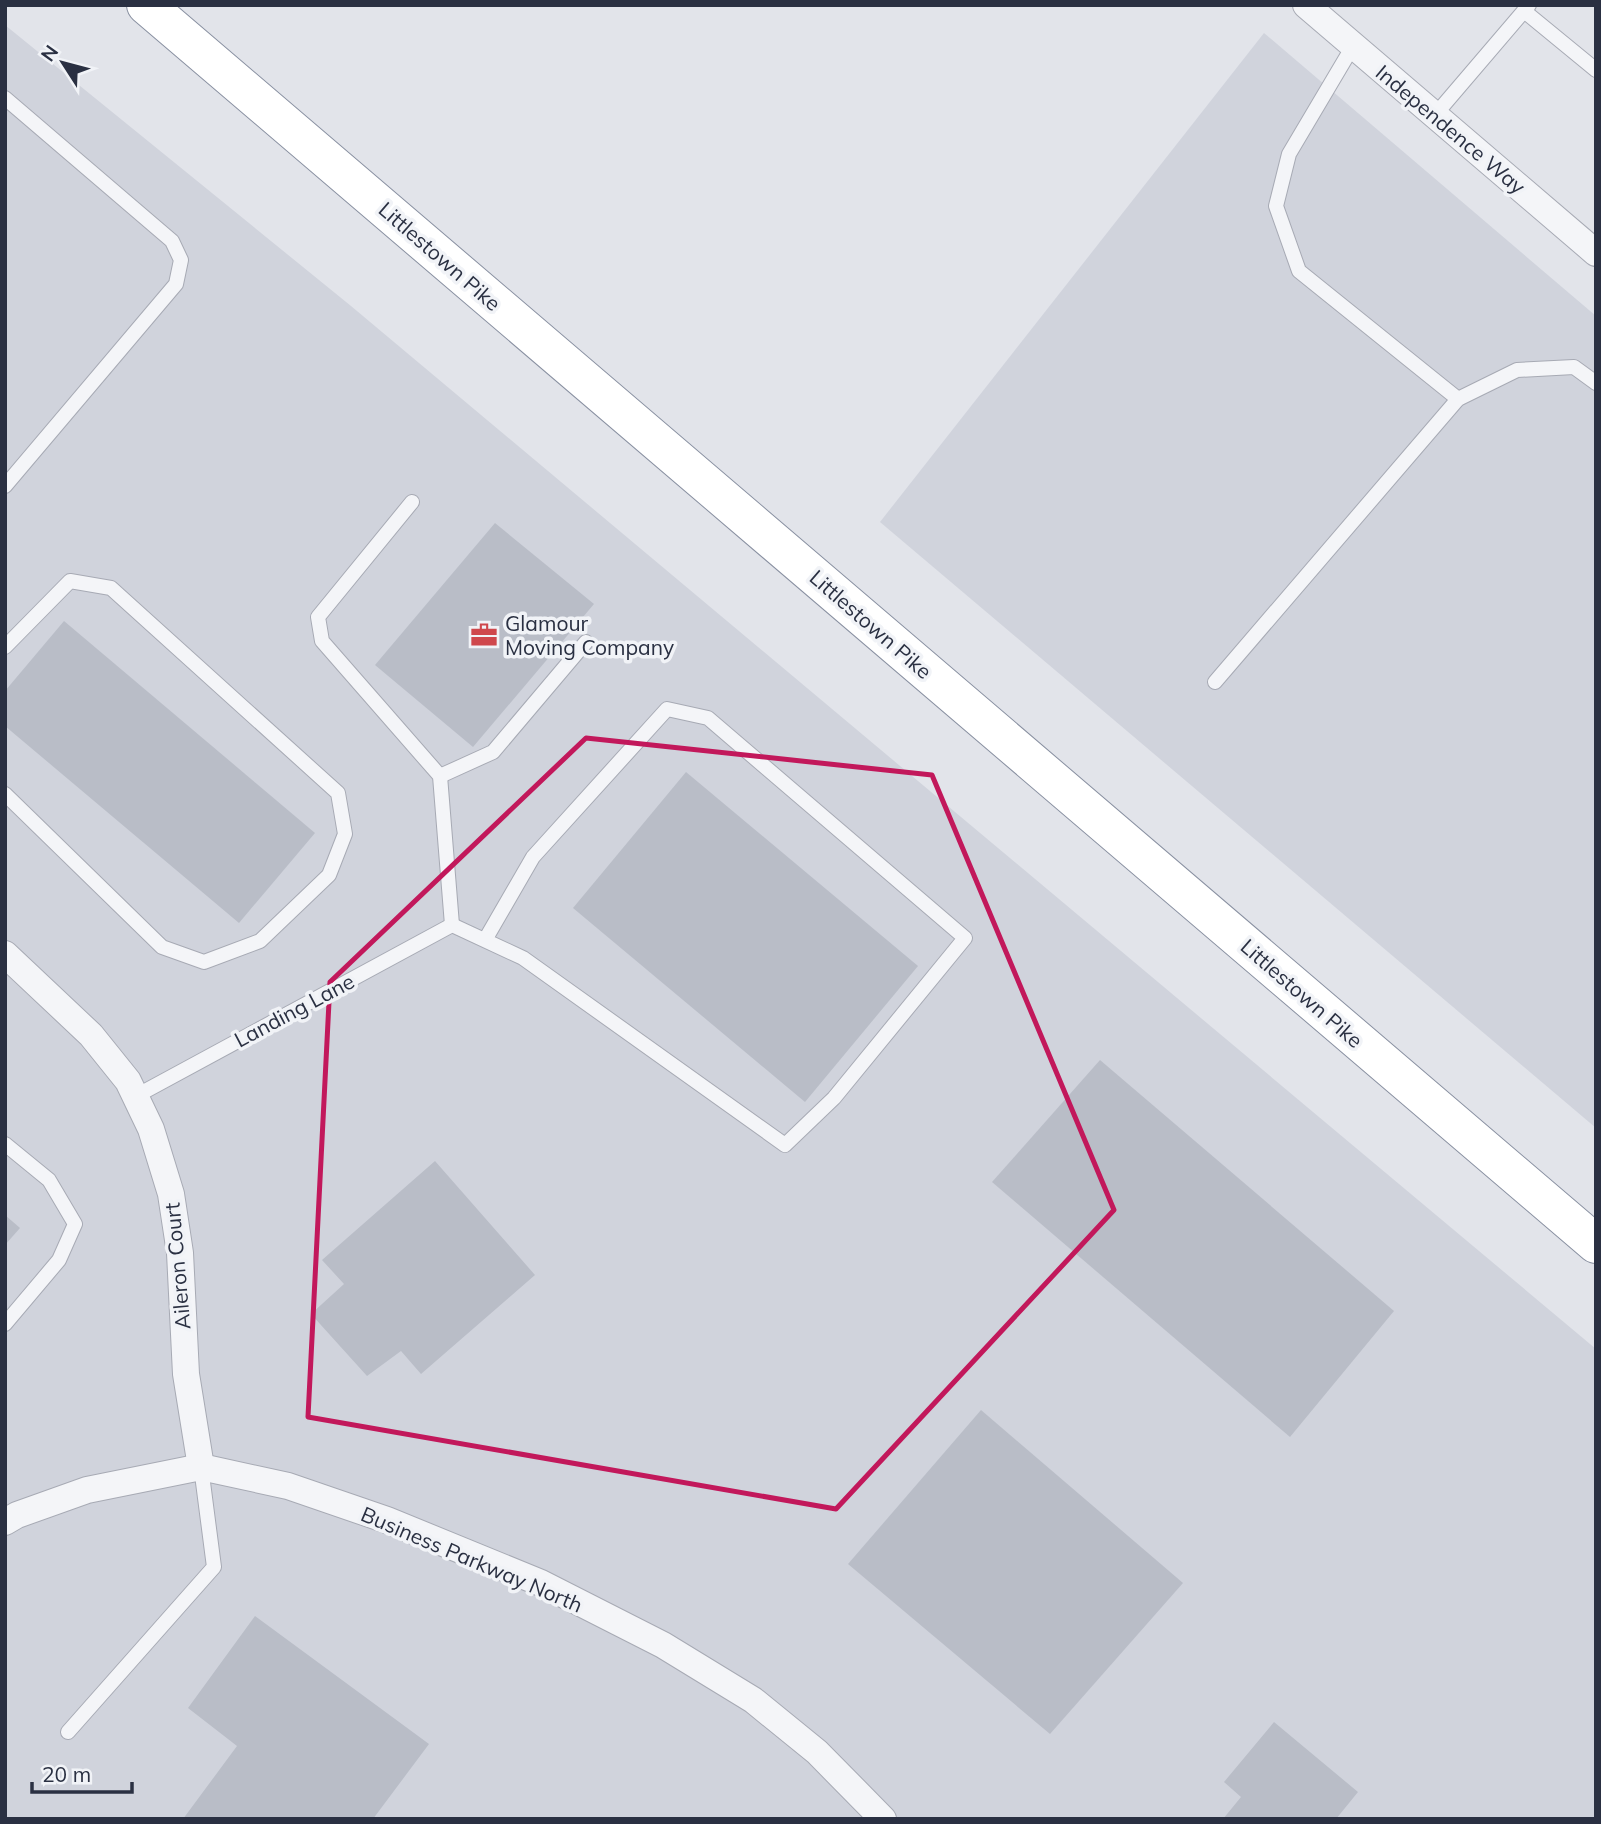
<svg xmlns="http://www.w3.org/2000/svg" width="1601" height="1824" font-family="Mulish,sans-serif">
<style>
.built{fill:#d0d3dc}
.building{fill:#b9bdc7}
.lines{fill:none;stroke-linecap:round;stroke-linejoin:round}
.service-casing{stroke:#a7aab4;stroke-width:16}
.minor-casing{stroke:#a7aab4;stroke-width:28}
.trunk-casing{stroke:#8990a1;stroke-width:40}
.service{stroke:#f4f5f8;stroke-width:14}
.minor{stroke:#f4f5f8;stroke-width:26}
.trunk{stroke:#fff;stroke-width:38}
.marked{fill:none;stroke:#c2185b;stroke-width:5;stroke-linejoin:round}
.labels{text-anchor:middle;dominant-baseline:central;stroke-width:7;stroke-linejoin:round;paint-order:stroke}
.street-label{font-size:21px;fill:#2a3042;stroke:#f1f3f7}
.poi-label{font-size:21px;fill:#2a3042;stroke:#f1f3f7;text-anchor:start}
</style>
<rect width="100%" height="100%" fill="#e2e4ea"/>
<g class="built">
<path d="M5 25 351 306 1596 1349V1819H5Z"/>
<path d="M1264 33 1596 316V1128L880 522Z"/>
</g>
<g class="building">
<path d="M495 523 594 604 473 747 375 665Z"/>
<path d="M64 621 315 833 239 923 5 726V691Z"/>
<path d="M686 772 918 966 805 1102 573 908Z"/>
<path d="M1100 1060 1394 1311 1290 1437 992 1182Z"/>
<path d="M435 1161 535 1275 421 1374 401 1351 367 1376 311 1314 344 1284 322 1260Z"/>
<path d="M5 1215 20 1228 5 1245Z"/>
<path d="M981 1410 1183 1583 1050 1734 848 1564Z"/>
<path d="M255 1616 429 1744 373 1819H183L237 1746 188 1708Z"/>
<path d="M1274 1722 1358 1792 1336 1819H1223L1241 1797 1224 1782Z"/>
</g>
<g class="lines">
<defs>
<g id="service">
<path d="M1524 11 1596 70"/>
<path d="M1353 46 1289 154 1276 206 1299 271 1458 399"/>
<path d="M5 98 172 241 181 260 176 284 5 486"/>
<path d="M1435 115 1529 5"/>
<path d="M412 502 318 617 322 641 440 776 452 925"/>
<path d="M5 647 70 581 111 588 338 793 345 834 329 875 260 941 204 962 162 947 5 794"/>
<path d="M1215 682 1458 399 1517 370 1574 367 1596 383"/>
<path d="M440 776 493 752 586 642"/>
<path d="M452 925 523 958 785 1145 834 1098 965 938 708 718 667 709 533 857 485 940"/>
<path d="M136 1096 452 925"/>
<path d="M5 1144 49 1180 75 1224 59 1260 5 1324"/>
<path d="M68 1732 214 1567 201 1467"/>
</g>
<g id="minor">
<path d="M1306 5 1596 253"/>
<path d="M5 954 91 1035 128 1081 151 1129 171 1194 180 1253 186 1374 201 1467"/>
<path d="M5 1522 17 1515 87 1490 201 1467 288 1486 387 1520 541 1583 663 1645 753 1700 817 1752 883 1819"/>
</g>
<path id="trunk" d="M146 5 1596 1244"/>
</defs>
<use href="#service" class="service-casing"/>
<use href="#minor" class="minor-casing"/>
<use href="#trunk" class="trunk-casing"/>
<use href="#service" class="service"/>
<use href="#minor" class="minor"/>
<use href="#trunk" class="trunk"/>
</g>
<path class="marked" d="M586 738 932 775 1114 1210 836 1509 308 1417 330 982Z"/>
<defs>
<symbol id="office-bare" viewBox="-9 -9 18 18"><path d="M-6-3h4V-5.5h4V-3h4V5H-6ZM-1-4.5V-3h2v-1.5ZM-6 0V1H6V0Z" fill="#cf474c" stroke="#f1f3f7" stroke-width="2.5" paint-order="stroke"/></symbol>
</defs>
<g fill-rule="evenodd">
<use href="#office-bare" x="465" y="616" width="38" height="38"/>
</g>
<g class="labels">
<g class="street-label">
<text transform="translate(1451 129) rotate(40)">Independence Way</text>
<text transform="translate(440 256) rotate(41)">Littlestown Pike</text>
<text transform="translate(871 624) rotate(41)">Littlestown Pike</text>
<text transform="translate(1302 993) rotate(41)">Littlestown Pike</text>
<text transform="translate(294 1010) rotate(-28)">Landing Lane</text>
<text transform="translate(177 1266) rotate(-95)">Aileron Court</text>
<text transform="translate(472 1559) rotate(23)">Business Parkway North</text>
</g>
<g class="poi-label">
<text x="505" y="623">Glamour<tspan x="505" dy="24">Moving Company</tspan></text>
</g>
</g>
<rect width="1601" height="1824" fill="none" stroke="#2a3042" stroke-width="14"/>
<g transform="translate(63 63) rotate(306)" stroke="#f1f3f7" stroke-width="5" paint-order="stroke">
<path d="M0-5L12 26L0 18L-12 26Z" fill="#2a3042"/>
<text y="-10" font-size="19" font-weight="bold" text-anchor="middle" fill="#2a3042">N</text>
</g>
<path d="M32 1782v10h100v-10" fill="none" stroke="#2a3042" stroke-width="3.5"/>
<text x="42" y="1782" font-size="21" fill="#2a3042" stroke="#f1f3f7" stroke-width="5" paint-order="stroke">20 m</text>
</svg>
